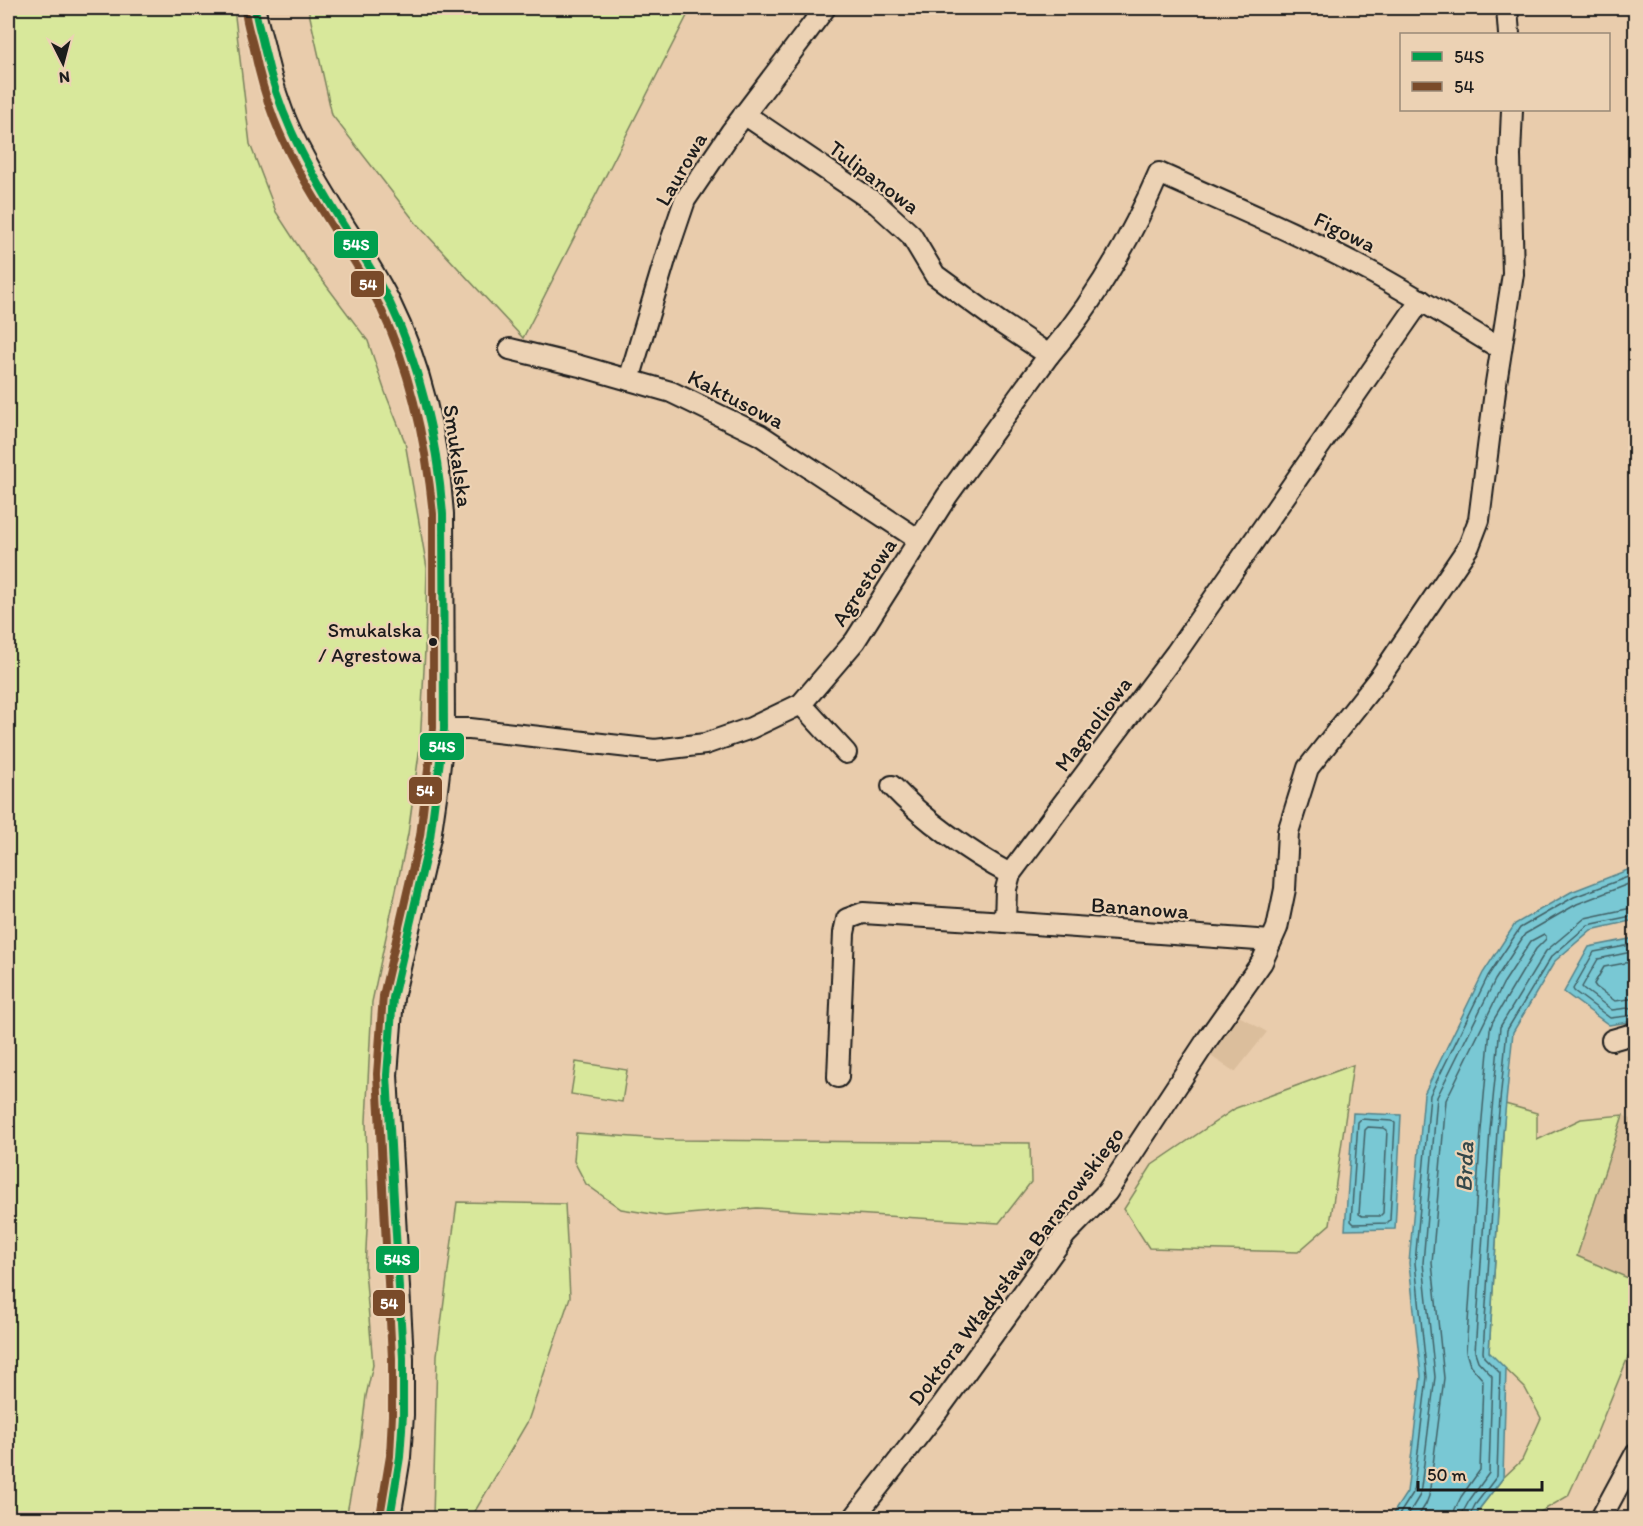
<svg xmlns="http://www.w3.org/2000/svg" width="1643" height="1526" font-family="Itim,sans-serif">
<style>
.built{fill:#dbbe9c}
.green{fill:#d8e89b;stroke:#7a825c;stroke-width:1.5}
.water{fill:#79c8d4;stroke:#54838a;stroke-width:1.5}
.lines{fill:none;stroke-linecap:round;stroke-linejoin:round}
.shore{stroke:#416166;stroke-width:1.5}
.minor-casing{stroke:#1c1c1c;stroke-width:24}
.minor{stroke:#ecd2b4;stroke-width:20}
.bus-1-casing{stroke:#ecd2b4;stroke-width:12}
.bus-2-casing{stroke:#ecd2b4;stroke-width:12}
.bus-1{stroke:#019f4e;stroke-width:8}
.bus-2{stroke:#7a4b2a;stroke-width:8}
.bus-dot{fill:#1c1c1c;stroke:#ecd2b4;stroke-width:2}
.labels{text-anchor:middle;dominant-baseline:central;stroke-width:4.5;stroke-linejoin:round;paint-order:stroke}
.bus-label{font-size:20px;fill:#1c1c1c;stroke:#ecd2b4;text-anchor:end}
.street-label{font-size:22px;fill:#1c1c1c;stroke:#ecd2b4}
.water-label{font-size:24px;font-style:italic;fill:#33474a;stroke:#ecd2b4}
.line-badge{stroke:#ecd2b4;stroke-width:2}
.badge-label{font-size:16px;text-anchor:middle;font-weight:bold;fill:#fff}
</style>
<rect width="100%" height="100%" fill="#e9ccac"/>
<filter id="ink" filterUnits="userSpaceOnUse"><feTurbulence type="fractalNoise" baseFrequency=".0167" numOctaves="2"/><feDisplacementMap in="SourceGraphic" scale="12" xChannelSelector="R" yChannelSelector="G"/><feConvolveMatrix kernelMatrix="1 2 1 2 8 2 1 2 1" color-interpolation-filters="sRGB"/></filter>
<g filter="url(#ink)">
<g class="built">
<path d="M1232 1012 1267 1032 1235 1072 1206 1053Z"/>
<path d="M1623 1115 1635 1121V1281L1577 1256Z"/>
</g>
<g class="green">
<path d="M8 8H234L250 144 276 212 308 261 368 341 385 392 405 442 427 568 425 650 420 746 408 834 372 1002 366 1121 368 1208 365 1270 373 1365 366 1396 360 1445 346 1518H8Z"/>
<path d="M308 8H691L523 338 416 223 332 115Z"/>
<path d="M576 1062 627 1070 622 1102 571 1094Z"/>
<path d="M1353 1065 1330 1224 1298 1252 1149 1248 1124 1209 1152 1165 1236 1108Z"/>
<path d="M1505 1104 1537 1113V1140L1581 1119 1623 1115 1577 1256 1635 1281V1340L1596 1435 1568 1496 1530 1518H1475L1480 1508 1503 1478 1522 1460 1541 1418 1525 1388 1489 1353Z"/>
<path d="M576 1133 675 1140 1030 1143 1031 1182 999 1223 757 1208 665 1216 621 1209 586 1184 574 1161Z"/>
<path d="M457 1202 565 1204 570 1297 528 1421 471 1518H433L437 1355Z"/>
</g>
<g class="water">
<path d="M1635 867V920L1591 930 1555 961 1513 1032 1503 1132 1489 1352 1506 1369 1503 1478 1480 1508 1475 1518H1390L1407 1492 1421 1376 1409 1263 1424 1094 1483 973 1515 924 1571 892Z"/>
<path d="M1635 938V1021L1609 1025 1564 992 1589 947Z"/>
<path d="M1353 1113 1401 1115 1395 1229 1345 1230Z"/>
</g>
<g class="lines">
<g class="shore">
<path d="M1636 944 1594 952 1573 989 1574 991 1610 1018 1636 1015"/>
<path d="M1636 951 1598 959 1582 987 1584 989 1612 1010 1636 1007"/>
<path d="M1636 961 1604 967 1594 984 1596 987 1615 1001 1636 998"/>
<path d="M1361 1119 1392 1121 1395 1123 1390 1220 1387 1223 1354 1224 1351 1221 1358 1122Z"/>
<path d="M1368 1127 1384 1128 1387 1130 1383 1213 1380 1216H1362L1359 1214 1365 1130Z"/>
<path d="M1397 1518 1413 1493 1427 1377 1415 1263 1430 1095 1488 976 1520 928 1574 897 1636 874"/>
<path d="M1406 1518 1420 1495 1435 1377 1423 1263 1437 1097 1495 980 1525 934 1577 904 1636 881"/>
<path d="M1417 1518 1426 1504 1429 1496 1444 1378 1432 1263 1446 1100 1503 984 1531 941 1544 934 1546 936V939L1536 949 1493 1021 1490 1029 1481 1130 1466 1352 1470 1365 1483 1380 1480 1470 1461 1497 1455 1509 1453 1518"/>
<path d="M1462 1518 1463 1512 1469 1501 1489 1473 1492 1376 1478 1361 1475 1352 1490 1130 1500 1027 1546 951 1585 918 1636 907"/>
<path d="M1470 1518V1515L1475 1505 1497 1476 1500 1373 1484 1357 1483 1352 1497 1131 1507 1030 1551 957 1588 925 1636 915"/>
</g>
<defs>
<g id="minor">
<path d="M255 8C256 21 261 34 264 47 268 67 273 86 280 105 290 135 310 170 327 198 348 234 372 266 390 303 423 370 438 441 443 514L444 729 437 790 430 838 393 998 387 1075 403 1358V1415L400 1457 390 1518"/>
<path d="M1507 8 1509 34"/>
<path d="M744 114 877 204 911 235 935 275 998 321 1049 355"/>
<path d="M510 349 580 366 671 392 760 435 919 540"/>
<path d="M629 380 667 253 685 200 731 132 825 8"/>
<path d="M801 704 846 753"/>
<path d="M444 729H470L655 750 705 744 751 728 801 704 855 641 947 496 1049 355C1095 301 1131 238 1159 173 1230 205 1302 235 1371 272 1415 296 1458 323 1501 349"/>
<path d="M892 786C923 819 970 853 1010 874"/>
<path d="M1005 922 1271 941"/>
<path d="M1612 1040 1636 1033"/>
<path d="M838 1077 844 933 847 919 863 913 1005 922 1006 889 1010 874 1176 653 1421 300"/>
<path d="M854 1518 939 1409 1066 1234 1107 1192 1207 1040 1262 962 1277 928 1285 889 1288 832 1308 768 1380 677 1469 546 1479 520 1496 383 1513 274 1510 155 1512 110"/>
<path d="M1601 1518 1636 1453"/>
</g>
</defs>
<use href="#minor" class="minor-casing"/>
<use href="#minor" class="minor"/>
<defs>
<path id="bus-1" d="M255 8C257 22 261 34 264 48 278 111 301 155 334 210 353 241 374 271 390 303 422 370 437 441 443 514L444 729 430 838 393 998 387 1075 403 1358V1415L400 1457 390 1518"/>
<path id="bus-2" d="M245 9C246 23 251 36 254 49 259 73 265 96 274 119 287 153 306 184 325 215 344 246 365 276 381 309 412 374 426 443 433 514V728L420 836 383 996 377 1074 392 1358V1415L390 1456 380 1516"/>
</defs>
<use href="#bus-1" class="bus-1-casing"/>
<use href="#bus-2" class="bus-2-casing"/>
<use href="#bus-1" class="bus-1"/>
<use href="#bus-2" class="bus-2"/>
</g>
</g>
<circle class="bus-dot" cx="433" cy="642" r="5"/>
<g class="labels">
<g class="bus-label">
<text x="422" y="630">Smukalska<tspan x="422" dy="25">/ Agrestowa</tspan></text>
</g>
<g class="street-label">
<text transform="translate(681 169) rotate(-60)">Laurowa</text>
<text transform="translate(874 177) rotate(37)">Tulipanowa</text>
<text transform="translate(1345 232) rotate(26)">Figowa</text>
<text transform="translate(736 399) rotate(27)">Kaktusowa</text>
<text transform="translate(458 456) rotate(82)">Smukalska</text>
<text transform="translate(864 582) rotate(-57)">Agrestowa</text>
<text transform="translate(1093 724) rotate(-53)">Magnoliowa</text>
<text transform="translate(1140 908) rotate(4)">Bananowa</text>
<text transform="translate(1016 1266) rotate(-53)">Doktora Władysława Baranowskiego</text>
</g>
<g class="water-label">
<text transform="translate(1464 1167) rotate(-88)">Brda</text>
</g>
</g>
<g class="line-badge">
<rect x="333" y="230" width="46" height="29" rx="6" fill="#019f4e"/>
<rect x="350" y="270" width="35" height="28" rx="6" fill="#7a4b2a"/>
<rect x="419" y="732" width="46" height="29" rx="6" fill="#019f4e"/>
<rect x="408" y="776" width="35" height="29" rx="6" fill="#7a4b2a"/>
<rect x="375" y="1245" width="45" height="29" rx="6" fill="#019f4e"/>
<rect x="372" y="1289" width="34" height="28" rx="6" fill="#7a4b2a"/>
</g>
<g class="badge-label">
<text x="356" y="250">54S</text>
<text x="368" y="290">54</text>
<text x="442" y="752">54S</text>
<text x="425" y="796">54</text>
<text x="397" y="1265">54S</text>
<text x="389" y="1309">54</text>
</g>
<rect width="1643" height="1526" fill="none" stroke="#ecd2b4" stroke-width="30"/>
<rect x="15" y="15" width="1613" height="1496" fill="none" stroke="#1c1c1c" stroke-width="2" filter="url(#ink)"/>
<rect x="1400" y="33" width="210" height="78" fill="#ecd2b4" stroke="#998977" stroke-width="1.5"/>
<rect x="1412" y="52" width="30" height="9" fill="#019f4e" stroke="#998977" stroke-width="1.5"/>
<text x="1454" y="63" font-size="18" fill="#1c1c1c">54S</text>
<rect x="1412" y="82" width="30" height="9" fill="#7a4b2a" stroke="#998977" stroke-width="1.5"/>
<text x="1454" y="93" font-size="18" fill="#1c1c1c">54</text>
<g transform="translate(63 63) rotate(174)" stroke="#ecd2b4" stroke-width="4.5" paint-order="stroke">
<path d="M0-4.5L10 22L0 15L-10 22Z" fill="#1c1c1c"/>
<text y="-9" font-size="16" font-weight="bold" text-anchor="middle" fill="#1c1c1c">N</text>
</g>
<path d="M1418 1481v9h124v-9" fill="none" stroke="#1c1c1c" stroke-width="3"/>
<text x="1427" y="1481" font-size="18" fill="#1c1c1c" stroke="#ecd2b4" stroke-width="4.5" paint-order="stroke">50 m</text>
</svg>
